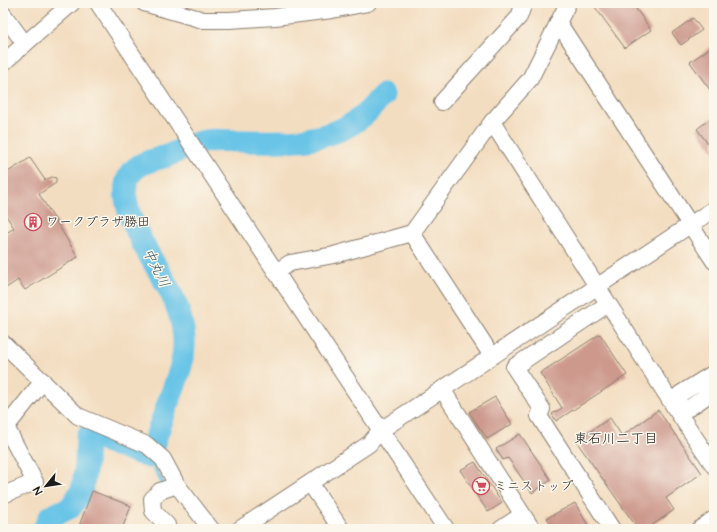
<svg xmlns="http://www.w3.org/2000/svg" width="717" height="532" font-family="'Architects Daughter','Klee One',sans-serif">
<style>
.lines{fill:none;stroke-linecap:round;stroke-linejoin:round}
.stream{stroke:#69c4e7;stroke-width:4}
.river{stroke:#69c4e7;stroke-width:23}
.building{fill:#cd998d}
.minor-casing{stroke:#887c6e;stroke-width:18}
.minor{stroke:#fff;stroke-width:16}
.labels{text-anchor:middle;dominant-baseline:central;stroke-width:3;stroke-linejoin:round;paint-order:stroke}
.poi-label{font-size:13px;fill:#1c1c1c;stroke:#fbf7ec;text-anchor:start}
.water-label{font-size:14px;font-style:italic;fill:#375763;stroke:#fbf7ec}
.neighbourhood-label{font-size:14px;fill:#1c1c1c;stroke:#fbf7ec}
</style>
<rect width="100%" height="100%" fill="#fbf7ec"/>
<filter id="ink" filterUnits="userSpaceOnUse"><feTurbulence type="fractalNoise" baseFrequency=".025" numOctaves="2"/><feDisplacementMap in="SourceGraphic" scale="8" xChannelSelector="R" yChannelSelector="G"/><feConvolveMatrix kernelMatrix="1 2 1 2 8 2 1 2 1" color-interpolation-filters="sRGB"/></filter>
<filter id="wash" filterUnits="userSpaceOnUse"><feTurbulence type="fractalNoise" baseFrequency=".012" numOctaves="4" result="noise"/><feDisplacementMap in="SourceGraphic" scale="16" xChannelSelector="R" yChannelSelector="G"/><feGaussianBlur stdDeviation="0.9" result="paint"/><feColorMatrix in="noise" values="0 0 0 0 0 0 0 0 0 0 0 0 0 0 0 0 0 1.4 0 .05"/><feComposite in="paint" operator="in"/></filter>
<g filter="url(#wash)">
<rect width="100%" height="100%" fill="#f3ddc0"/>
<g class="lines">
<path class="stream" d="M149 457 164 486"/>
<path class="river" d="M44 529 50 517 71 507 82 490 86 465 87 437 96 438 149 457C155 440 161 423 167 406 175 384 185 363 184 339 183 323 178 307 171 293 158 266 105 197 134 170 143 161 155 160 167 156 176 152 185 148 195 144 208 138 225 141 239 141 281 142 331 144 364 115 371 109 376 102 383 95"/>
</g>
<g id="blocks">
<g class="building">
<path d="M592 3H632L651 30 625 48Z"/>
<path d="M651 3H662L655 8Z"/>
<path d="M693 18 702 30 681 45 672 33Z"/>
<path d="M714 45V87L710 90 690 62Z"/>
<path d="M711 118 714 122V152L697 129Z"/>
<path d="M30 158 45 180 52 177 56 178V183L39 194 78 257 25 290 18 280 3 290V235L14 228 5 214 3 215V175Z"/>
<path d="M600 334 627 375 556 421 552 414 562 408 540 373Z"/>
<path d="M495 397 512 424 487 439 469 412Z"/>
<path d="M658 410 702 473 666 498 674 510 647 529H638L576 441 610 418 622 436Z"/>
<path d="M520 434 551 480 532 493 508 458 503 460 496 449Z"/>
<path d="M475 462 502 503 488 512 460 470Z"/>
<path d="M92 491 131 506 122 529H78Z"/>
<path d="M575 503 589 527 585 529H554L547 518Z"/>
</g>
</g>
</g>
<g filter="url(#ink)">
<use href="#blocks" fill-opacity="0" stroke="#887c6e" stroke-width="1"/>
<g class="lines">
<defs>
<g id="minor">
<path d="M98 3 446 529"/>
<path d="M144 3 203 20H229L275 17 332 10 368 3"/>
<path d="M3 14 25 44"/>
<path d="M558 22 714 261"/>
<path d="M3 63 72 3"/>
<path d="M442 102 519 17 524 3"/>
<path d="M492 122 675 408 714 466"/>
<path d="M412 233 492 356"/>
<path d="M276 272 290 263 334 255 412 233 492 122 530 79 568 3"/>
<path d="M608 304 514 367 542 409 539 416 612 529"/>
<path d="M3 343 78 416 147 445 163 459 177 485 211 529"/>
<path d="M714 373 680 394 675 408H689L714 391"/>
<path d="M442 389 532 529"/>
<path d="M3 428 6 427 43 381"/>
<path d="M310 483 341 529"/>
<path d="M3 495 35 482 6 427"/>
<path d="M167 529V525L153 511 152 499 160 491 177 485"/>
<path d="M240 529 369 444 381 430 714 209"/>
<path d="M501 529 522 515"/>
<path d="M700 529 714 519"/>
</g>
</defs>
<use href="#minor" class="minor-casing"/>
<use href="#minor" class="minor"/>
</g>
</g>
<defs>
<symbol id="building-ring" viewBox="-11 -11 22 22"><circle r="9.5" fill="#fbf7ec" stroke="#d1495b" stroke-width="1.5"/><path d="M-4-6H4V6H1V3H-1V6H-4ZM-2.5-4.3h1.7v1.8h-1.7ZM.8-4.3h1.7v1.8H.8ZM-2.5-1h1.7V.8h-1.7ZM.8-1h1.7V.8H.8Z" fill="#d1495b"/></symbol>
<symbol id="supermarket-ring" viewBox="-11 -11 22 22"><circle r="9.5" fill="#fbf7ec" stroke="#d1495b" stroke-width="1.5"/><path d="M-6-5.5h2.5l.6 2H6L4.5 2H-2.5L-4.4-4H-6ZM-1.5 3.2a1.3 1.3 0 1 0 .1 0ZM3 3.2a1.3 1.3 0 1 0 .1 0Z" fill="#d1495b"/></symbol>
</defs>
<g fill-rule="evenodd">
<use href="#building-ring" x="23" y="212" width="20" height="20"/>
<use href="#supermarket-ring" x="471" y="476" width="20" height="20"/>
</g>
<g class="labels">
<g class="poi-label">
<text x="46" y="222">ワークプラザ勝田</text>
<text x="494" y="486">ミニストップ</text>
</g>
<g class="water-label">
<text transform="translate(156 268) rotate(63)">中丸川</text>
</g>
<g class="neighbourhood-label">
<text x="616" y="439">東石川二丁目</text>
</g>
</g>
<rect width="717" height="532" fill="none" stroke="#fbf7ec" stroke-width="16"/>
<g transform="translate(46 486) rotate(240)" stroke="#fbf7ec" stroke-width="3" paint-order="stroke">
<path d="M0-3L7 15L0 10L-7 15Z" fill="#1c1c1c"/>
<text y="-6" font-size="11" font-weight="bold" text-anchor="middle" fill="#1c1c1c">N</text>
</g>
</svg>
